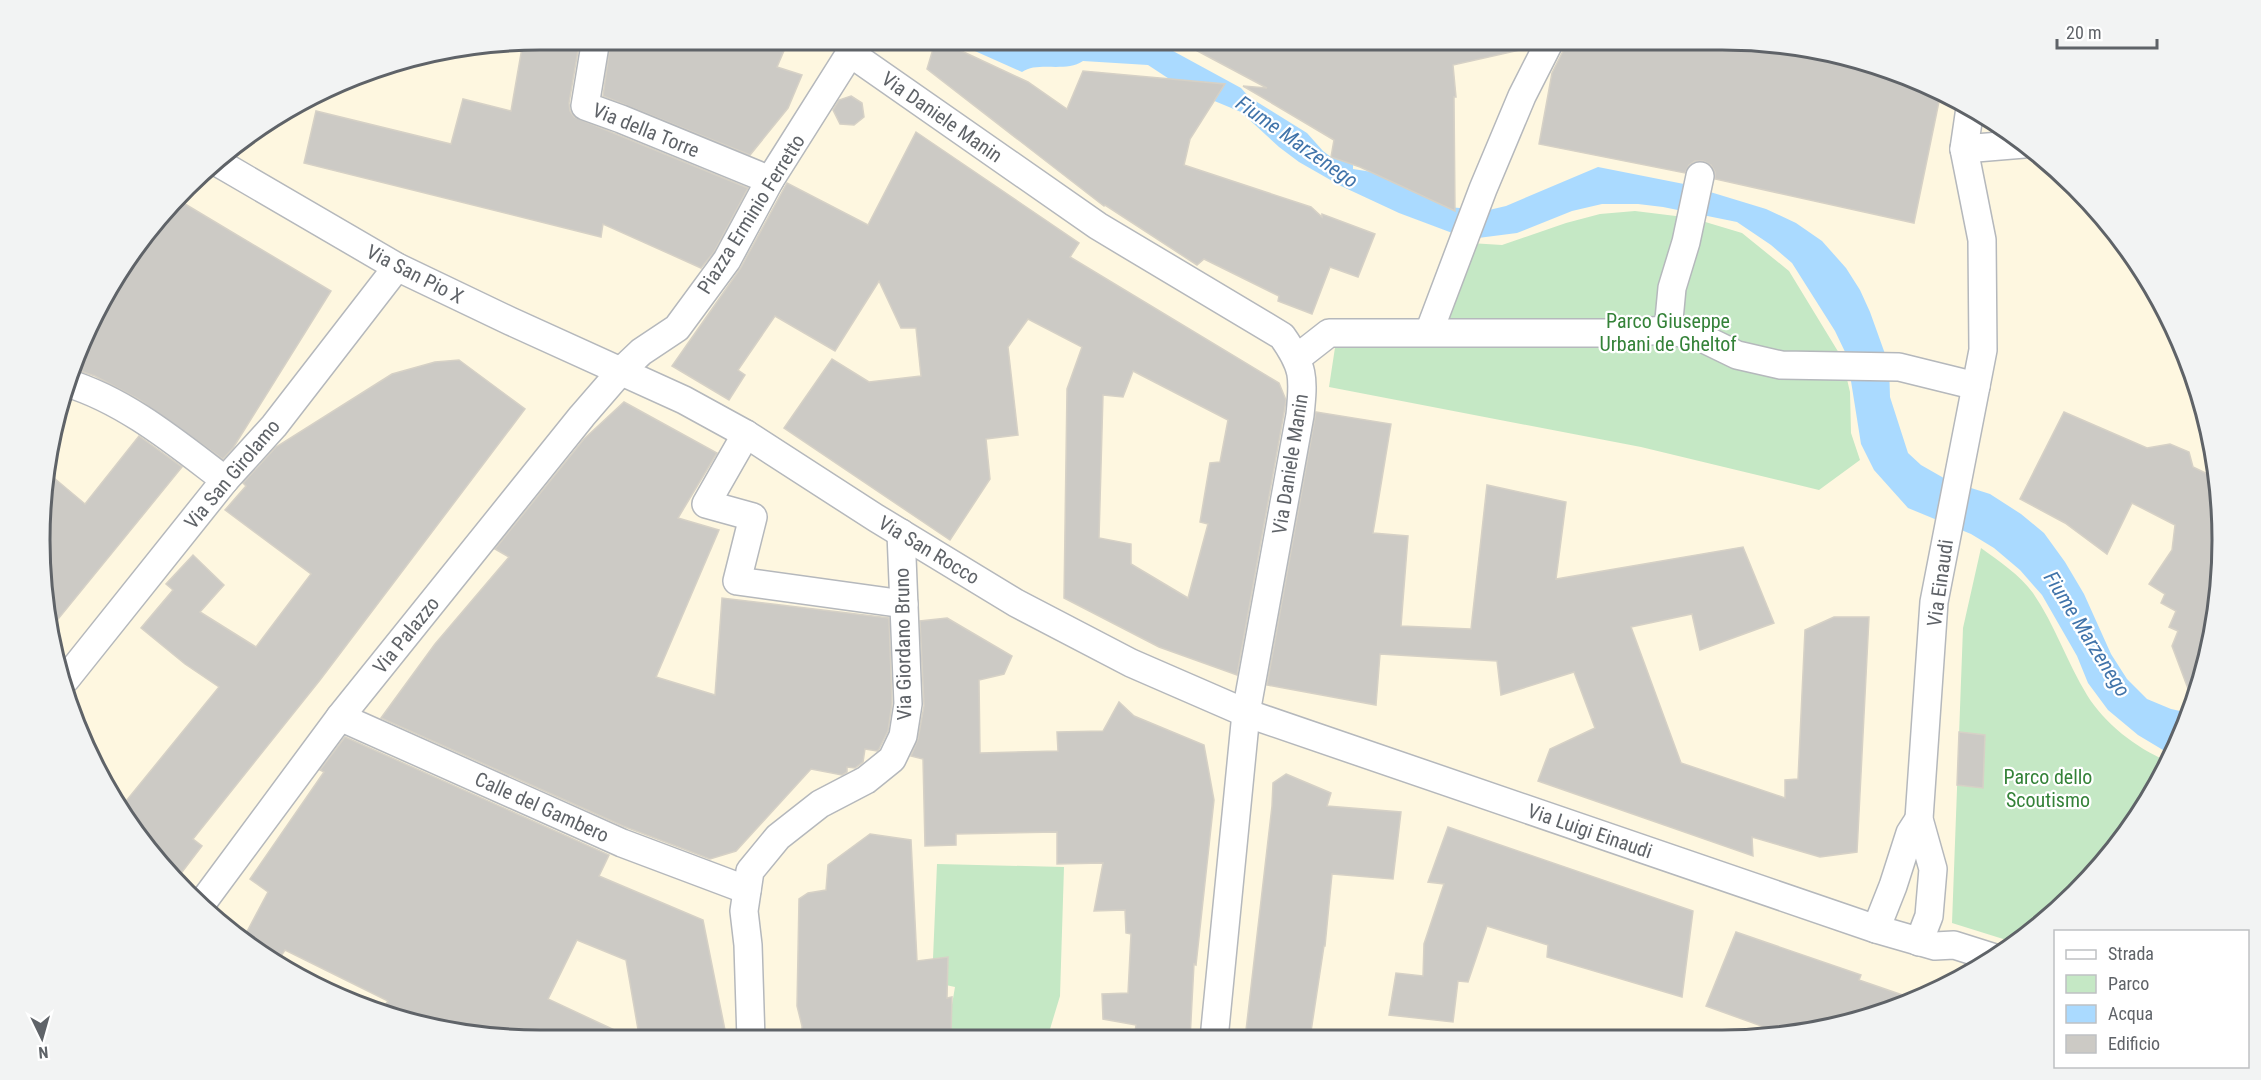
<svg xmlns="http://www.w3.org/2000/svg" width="2261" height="1080" font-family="'Roboto Condensed',sans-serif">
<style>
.commercial{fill:#fef7e0}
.green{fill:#c5e8c5}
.water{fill:#aadaff}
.building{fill:#cccac5;stroke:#d6d1c6;stroke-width:1.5;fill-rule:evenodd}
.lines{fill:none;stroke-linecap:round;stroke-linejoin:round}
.street-casing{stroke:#b5b8bc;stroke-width:30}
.street{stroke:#fff;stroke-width:27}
.labels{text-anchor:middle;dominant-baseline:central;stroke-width:4.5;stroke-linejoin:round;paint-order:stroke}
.street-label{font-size:20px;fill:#5f6368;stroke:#fff}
.park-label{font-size:20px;fill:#348238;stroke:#fff}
.water-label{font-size:21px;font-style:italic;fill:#4174aa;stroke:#fff}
.rim{fill:none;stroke:#5f6368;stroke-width:3}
</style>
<rect width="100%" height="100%" fill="#f1efe8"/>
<path class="commercial" d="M540 39H1721L1819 49 1913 77 2000 124 2075 186 2138 262 2184 349 2212 443 2222 540 2212 638 2184 732 2118 845 2026 938 1912 1003 1787 1037 540 1041 442 1031 348 1003 262 957 186 894 91 762 43 605 49 442 77 349 123 262 235 143 379 66Z"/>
<g class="green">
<path d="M1635 211 1692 218 1742 233 1789 271 1842 358 1850 392 1851 433 1860 460 1819 490 1641 447 1329 387 1336 341H1433L1470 243 1502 245 1566 223 1600 214Z"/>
<path d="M1981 548C1999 561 2020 575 2033 593 2055 625 2067 662 2087 695 2104 723 2136 748 2167 761L2118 845 2026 938 2016 943 1952 923 1963 628Z"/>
<path d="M937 864 1064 867 1060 996 1047 1039 923 1040 926 1025 948 1028 955 987 932 982Z"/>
</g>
<path class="water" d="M948 39H1151L1241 88 1249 97 1307 133 1323 151 1331 157 1353 164V169L1372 172 1446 207 1489 210 1506 206 1598 167 1684 184 1766 209 1796 223 1822 241 1846 268 1860 290 1870 312 1889 365 1890 397 1908 453 1921 465 1949 481 1990 494 2021 514 2044 533 2065 562 2084 594 2111 654 2127 679 2147 699 2171 709 2189 713 2184 732 2172 753 2163 750 2138 735 2108 710 2088 683 2077 656 2042 595 2020 570 1994 548 1971 534 1908 508 1874 470 1861 444 1847 356 1835 331 1792 263 1771 245 1737 222 1663 207 1638 204H1602L1572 211 1517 233 1478 238 1455 234 1399 213 1341 186 1299 162 1279 147 1241 112 1183 88 1148 65 1083 61C1065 73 1038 61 1022 72Z"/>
<g class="building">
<path d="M540 39H580L569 103 570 111 574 117 748 188 714 252 701 268 603 224 601 237 304 163 316 111 451 144 463 99 511 111 523 42Z"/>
<path d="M611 39H789L777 67 802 75 788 108 750 155 603 96Z"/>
<path d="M936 39 1028 82 1067 109 1083 71 1225 84 1190 139 1184 165 1311 207 1322 217V214L1375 234 1358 277 1330 267 1312 314 1278 301 1279 296 1204 259 1197 265 1105 205 1104 206 927 69Z"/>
<path d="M1175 39H1518L1520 50 1453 65 1456 97H1454L1455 211 1360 167 1331 157 1334 140 1243 86 1267 88Z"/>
<path d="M1569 39H1721L1819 49 1913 77 1941 92 1914 223 1715 179V172L1711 165 1703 161H1695L1689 165 1685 173 1539 144 1552 73Z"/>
<path d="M851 96 862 103 864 117 854 125 840 124 833 110 839 100Z"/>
<path d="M916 132 1079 243 1070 257 1279 383 1286 400 1284 413 1237 675 1159 647 1064 598 1067 389 1082 347 1028 319 1008 347 1018 435 986 439 990 479 950 540 784 428 832 359 869 382 921 376 916 328H901L879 281 835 351 775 316 738 370 745 375 729 400 672 366 740 269 787 183 868 225ZM1133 371 1228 420 1220 462 1210 463 1200 522 1208 524 1188 598 1131 564V544L1099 538 1103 395 1123 397Z"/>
<path d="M180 201 331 291 233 448 223 459 138 399 95 376 71 368 77 349 123 262Z"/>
<path d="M459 360 525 409 320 680 193 839 202 846 176 880 122 806 219 687 185 664 141 628 173 590 166 584 193 555 224 585 200 612 256 647 311 574 225 510 246 486 243 483 276 447 392 374 435 362Z"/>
<path d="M624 402 717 453 678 518 719 530 656 677 715 695 722 598 889 618 892 703 888 731 879 749 877 751 865 749 863 762 855 768 847 767V772L842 775 811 769 736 851 710 859 623 826 381 718 435 644 509 557 495 549 584 439Z"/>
<path d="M1316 412 1391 424 1373 533 1408 536 1401 626 1471 629 1487 485 1566 502 1556 579 1743 547 1774 623 1700 650 1692 614 1631 627 1681 763 1785 798V780L1798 779 1805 630 1834 617H1869L1857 852 1820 857 1752 837 1753 856 1538 781 1550 749 1595 728 1574 672 1501 695 1497 661 1380 654 1376 705 1267 685Z"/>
<path d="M2064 412 2147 448 2170 444 2189 452 2193 467 2216 478 2222 540 2212 638 2193 702 2172 646 2178 631 2169 627 2176 611 2161 603 2165 594 2149 584 2172 550 2175 525 2132 503 2107 554 2065 523 2020 499Z"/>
<path d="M139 436 182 467 50 629 43 605 48 473 85 504Z"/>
<path d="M947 618 1012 656 1004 674 979 680 980 753 1058 751 1057 732 1103 731 1119 702 1134 716 1204 745 1214 800 1196 965 1194 964 1190 1039H1134L1136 1025 1103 1019 1102 994 1128 993 1131 934 1126 933 1125 910 1094 911 1103 863 1057 864V832L956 834V845L925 846 923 759 911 756 918 739 924 706 920 621Z"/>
<path d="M1959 732 1985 735 1983 788 1957 785Z"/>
<path d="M345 737 609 855 599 876 703 920 727 1040 640 1041 626 960 577 940 548 999 638 1041H540L445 1032 386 1004 388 1001 285 950 277 962 249 946 242 941 268 892 250 879 324 772 320 770Z"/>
<path d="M1286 774 1331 793 1327 806 1401 812 1393 879 1332 874 1325 946H1324L1310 1038 1245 1039 1272 806 1273 783Z"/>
<path d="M1448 827 1693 911 1682 997 1547 957 1548 945 1487 926 1468 982 1458 981 1453 1022 1389 1015 1396 973 1423 976 1424 944 1444 884 1428 882Z"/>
<path d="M870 834 911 840 917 961 948 957 947 998 952 997 951 1035 933 1032 934 1040H802V1026L797 1006 799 899 808 893 826 890 828 865Z"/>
<path d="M1736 932 1861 975 1859 980 1917 1000 1789 1036 1706 1006Z"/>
</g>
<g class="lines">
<defs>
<g id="street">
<path d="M596 39 585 106 621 119 770 180"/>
<path d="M850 53 1098 226 1282 336C1304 367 1304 377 1300 415L1246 713 1214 1039"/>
<path d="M1964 149 2024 144"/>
<path d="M217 162 397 267 510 321 684 400 746 434 876 518 1016 603 1131 663 1246 713 1876 929 1935 946 1954 945 1992 957"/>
<path d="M1668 330 1672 288 1686 242 1700 176"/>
<path d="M1429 332 1483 189 1522 96 1551 39"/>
<path d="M1297 358 1329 333H1615L1668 330 1702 338 1737 355 1781 365 1899 367 1976 386"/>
<path d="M67 383C126 401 176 443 225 480"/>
<path d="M746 434 706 504 753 517 737 581 904 604"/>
<path d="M66 679 225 480 274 426 397 267"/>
<path d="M340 717 622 843 747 890"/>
<path d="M200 906 340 717 582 416 621 371 641 352 677 328 727 260 770 180 859 39"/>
<path d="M1876 929 1893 886 1910 833 1919 819"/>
<path d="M1919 942 1929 916 1933 869 1919 819 1934 602 1983 350 1982 240 1964 149 1970 108"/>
<path d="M751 1040 748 945 744 911 750 871 778 837 820 804 866 780 892 759 903 736 908 704 901 533"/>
</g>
</defs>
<use href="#street" class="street-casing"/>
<use href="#street" class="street"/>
</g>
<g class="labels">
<g class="street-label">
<text transform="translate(942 117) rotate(35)">Via Daniele Manin</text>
<text transform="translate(646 130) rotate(22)">Via della Torre</text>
<text transform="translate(751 214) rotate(-58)">Piazza Erminio Ferretto</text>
<text transform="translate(415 274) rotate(27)">Via San Pio X</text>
<text transform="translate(1290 464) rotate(-81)">Via Daniele Manin</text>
<text transform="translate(232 474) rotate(-50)">Via San Girolamo</text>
<text transform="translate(929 550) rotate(31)">Via San Rocco</text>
<text transform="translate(1940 583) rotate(-82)">Via Einaudi</text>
<text transform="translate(406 635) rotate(-51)">Via Palazzo</text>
<text transform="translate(903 644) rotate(-91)">Via Giordano Bruno</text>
<text transform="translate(542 807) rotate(24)">Calle del Gambero</text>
<text transform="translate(1590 831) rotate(19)">Via Luigi Einaudi</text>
</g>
<g class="park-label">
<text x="1668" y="321">Parco Giuseppe<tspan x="1668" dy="23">Urbani de Gheltof</tspan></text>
<text x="2048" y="777">Parco dello<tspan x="2048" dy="23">Scoutismo</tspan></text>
</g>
<g class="water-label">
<text transform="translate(1297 142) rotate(35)">Fiume Marzenego</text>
<text transform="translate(2087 634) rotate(58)">Fiume Marzenego</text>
</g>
</g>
<path d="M0 0H2261V1080H0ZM540 50H1722A490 490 0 0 1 2212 540V540A490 490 0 0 1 1722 1030H540A490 490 0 0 1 50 540V540A490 490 0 0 1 540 50Z" fill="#f2f3f3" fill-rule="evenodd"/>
<path class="rim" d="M540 50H1722A490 490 0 0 1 2212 540V540A490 490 0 0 1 1722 1030H540A490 490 0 0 1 50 540V540A490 490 0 0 1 540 50Z"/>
<rect x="2054" y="930" width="195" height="138" fill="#ffffff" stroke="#bfc1c3" stroke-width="1.5"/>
<rect x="2066" y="950" width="30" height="9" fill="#ffffff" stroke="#bfc1c3" stroke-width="1.5"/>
<text x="2108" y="960" font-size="18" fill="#5f6368">Strada</text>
<rect x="2066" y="975" width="30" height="18" fill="#c5e8c5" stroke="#bfc1c3" stroke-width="1.5"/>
<text x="2108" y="990" font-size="18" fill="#5f6368">Parco</text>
<rect x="2066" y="1005" width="30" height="18" fill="#aadaff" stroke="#bfc1c3" stroke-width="1.5"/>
<text x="2108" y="1020" font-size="18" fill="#5f6368">Acqua</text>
<rect x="2066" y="1035" width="30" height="18" fill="#cccac5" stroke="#bfc1c3" stroke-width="1.5"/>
<text x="2108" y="1050" font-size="18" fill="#5f6368">Edificio</text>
<g transform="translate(42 1038) rotate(175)" stroke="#ffffff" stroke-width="4.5" paint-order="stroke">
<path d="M0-4.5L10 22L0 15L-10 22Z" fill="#5f6368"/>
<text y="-9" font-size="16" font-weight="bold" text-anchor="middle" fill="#5f6368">N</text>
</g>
<path d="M2057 39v9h100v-9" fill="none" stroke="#5f6368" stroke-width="3"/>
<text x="2066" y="39" font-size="18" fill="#5f6368" stroke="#ffffff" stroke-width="4.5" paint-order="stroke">20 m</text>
</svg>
